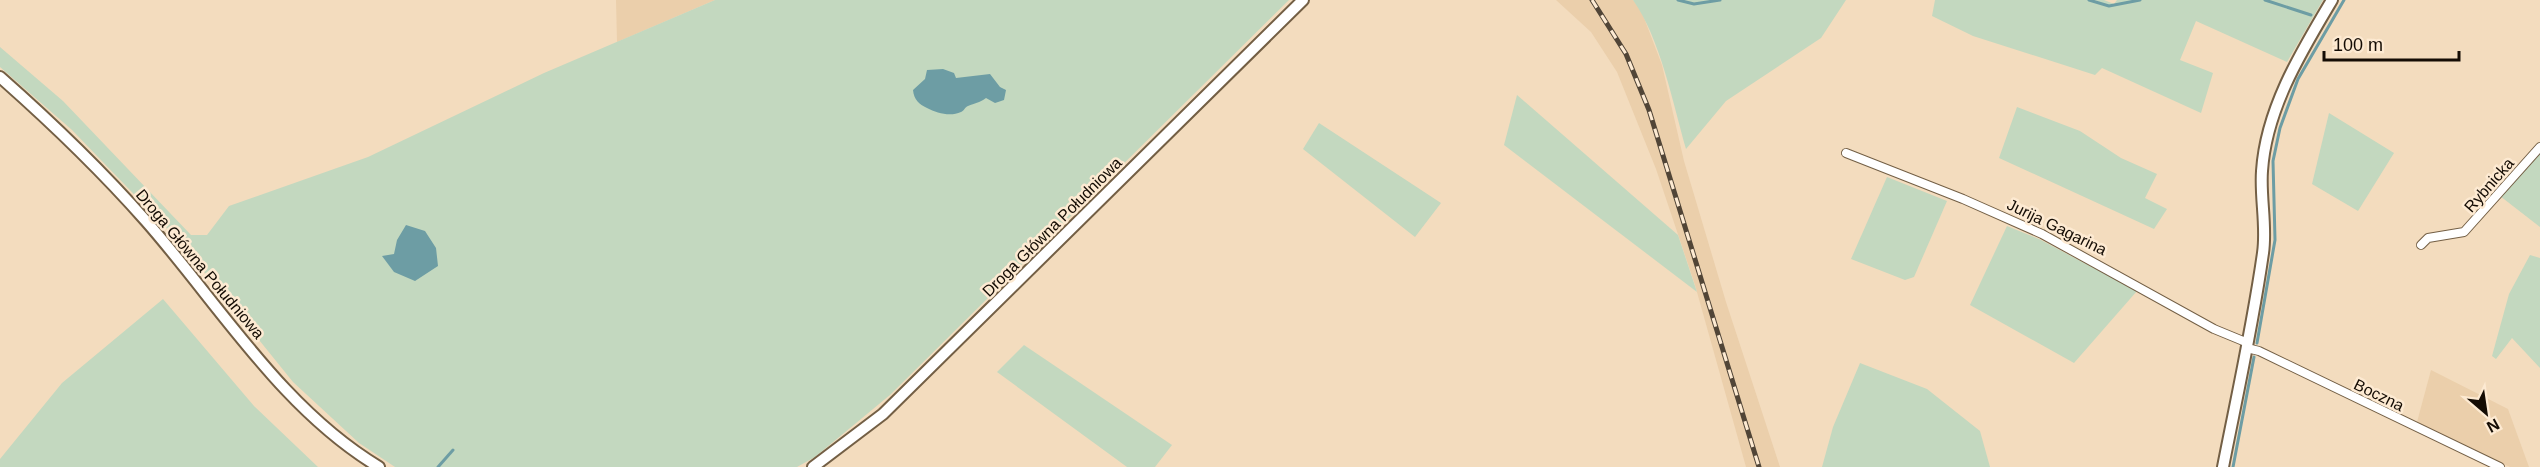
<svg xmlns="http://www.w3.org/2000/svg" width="2540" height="467" font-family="Arial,sans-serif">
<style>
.built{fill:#ebcfab}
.green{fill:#c3d8bf}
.water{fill:#6d9da4}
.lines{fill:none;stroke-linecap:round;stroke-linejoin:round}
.stream{stroke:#6d9da4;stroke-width:3}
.street-casing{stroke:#735f45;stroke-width:10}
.secondary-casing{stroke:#735f45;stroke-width:14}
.street{stroke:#fff;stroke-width:8}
.secondary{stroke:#fff;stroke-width:10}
.rail-casing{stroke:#514537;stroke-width:5}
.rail{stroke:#fdead2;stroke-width:3;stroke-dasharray:9;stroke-linecap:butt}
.labels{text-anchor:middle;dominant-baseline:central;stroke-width:5;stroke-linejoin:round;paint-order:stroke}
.street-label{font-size:16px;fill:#140c04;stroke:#fdead2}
</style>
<rect width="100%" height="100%" fill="#f3dcbe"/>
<g class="built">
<path d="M616 0H715L617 42Z"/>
<path d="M1556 0H1633L1641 10 1662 65 1684 161 1726 302 1780 467H1746L1695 285 1656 169 1617 72 1591 32Z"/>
<path d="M2431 370 2508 409 2529 467H2510L2417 422Z"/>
</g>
<g class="green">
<path d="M715 0H1289L890 395 815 457 797 467H395L359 443 293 382 180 242 72 130 0 67V47L63 101 191 235H207L229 206 368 157 544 73Z"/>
<path d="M1633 0H1846L1821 38 1726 101 1686 149C1673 103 1660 38 1633 0Z"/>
<path d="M1935 0H2104L2114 4 2117 0H2323L2287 62 2196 21 2180 60 2213 73 2201 113 2102 68 2095 75 1973 36 1932 16Z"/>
<path d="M1517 95 1678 235 1697 292 1504 145Z"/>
<path d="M2017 107 2080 131 2121 158 2157 174 2145 198 2167 209 2154 229 1999 158Z"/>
<path d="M2329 113 2394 153 2358 211 2312 184Z"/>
<path d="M1319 123 1441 203 1415 237 1303 149Z"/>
<path d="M2540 149V227L2500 196Z"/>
<path d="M1887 177 1947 201 1914 277 1905 280 1851 259Z"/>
<path d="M2007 226 2039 239 2137 291 2074 363 1970 305Z"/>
<path d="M2530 255 2540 258V368L2512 338 2496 359 2492 356 2509 294Z"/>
<path d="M163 299 254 406 318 467H0V459L62 383Z"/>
<path d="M1024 345 1172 445 1155 467H1127L997 372Z"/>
<path d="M1860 363 1927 389 1980 431 1990 467H1822L1833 427Z"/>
</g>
<g class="water">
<path d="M943 69 954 73 956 78 990 74 1000 87 1006 90 1004 100 995 103 986 98C979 103 975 103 968 106 965 107 964 111 961 112 950 117 937 113 927 108 919 104 914 100 913 90L925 79 927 70Z"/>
<path d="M406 225 425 231 436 248 438 266 415 281 394 272 382 256 394 254 397 240Z"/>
</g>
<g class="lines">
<g class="stream">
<path d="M1678 0 1694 4 1720 0"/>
<path d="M2089 0 2109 6 2140 0"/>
<path d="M2265 0 2311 15"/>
<path d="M2257 343 2275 240 2273 161 2280 128 2298 79 2344 0"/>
<path d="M438 467 453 450"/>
<path d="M2233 467 2254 357"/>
</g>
<defs>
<g id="street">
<path d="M1846 153 1963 199 2042 234 2214 329 2248 343"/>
<path d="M2421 245 2428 238 2464 232 2540 147"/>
<path d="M2247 348 2259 351 2500 467"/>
</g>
<g id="secondary">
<path d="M0 77C51 122 100 169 146 221 219 304 282 409 379 467"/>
<path d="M813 467 883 414 1303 0"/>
<path d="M2223 467C2237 396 2253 324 2263 253 2267 226 2260 198 2262 171 2266 109 2301 52 2332 0"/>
</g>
</defs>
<use href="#street" class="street-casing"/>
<use href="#secondary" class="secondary-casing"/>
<use href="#street" class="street"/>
<use href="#secondary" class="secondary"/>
<defs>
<path id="rail" d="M1592 0 1626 54 1649 110 1759 467"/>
</defs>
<use href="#rail" class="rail-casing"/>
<use href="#rail" class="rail"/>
</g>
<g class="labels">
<g class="street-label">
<text transform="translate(2489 185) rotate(-49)">Rybnicka</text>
<text transform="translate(1052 227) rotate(-45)">Droga Główna Południowa</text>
<text transform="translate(2057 227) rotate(26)">Jurija Gagarina</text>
<text transform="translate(200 264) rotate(50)">Droga Główna Południowa</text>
<text transform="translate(2379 395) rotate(26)">Boczna</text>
</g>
</g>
<g transform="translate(2486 413) rotate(151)" stroke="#fdead2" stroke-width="4.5" paint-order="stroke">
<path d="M0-4.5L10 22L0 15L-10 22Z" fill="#140c04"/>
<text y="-9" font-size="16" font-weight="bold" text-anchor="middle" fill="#140c04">N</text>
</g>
<path d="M2324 51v9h135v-9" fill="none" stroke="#140c04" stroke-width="3"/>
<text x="2333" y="51" font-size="18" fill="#140c04" stroke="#fdead2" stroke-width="4.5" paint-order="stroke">100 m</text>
</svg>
